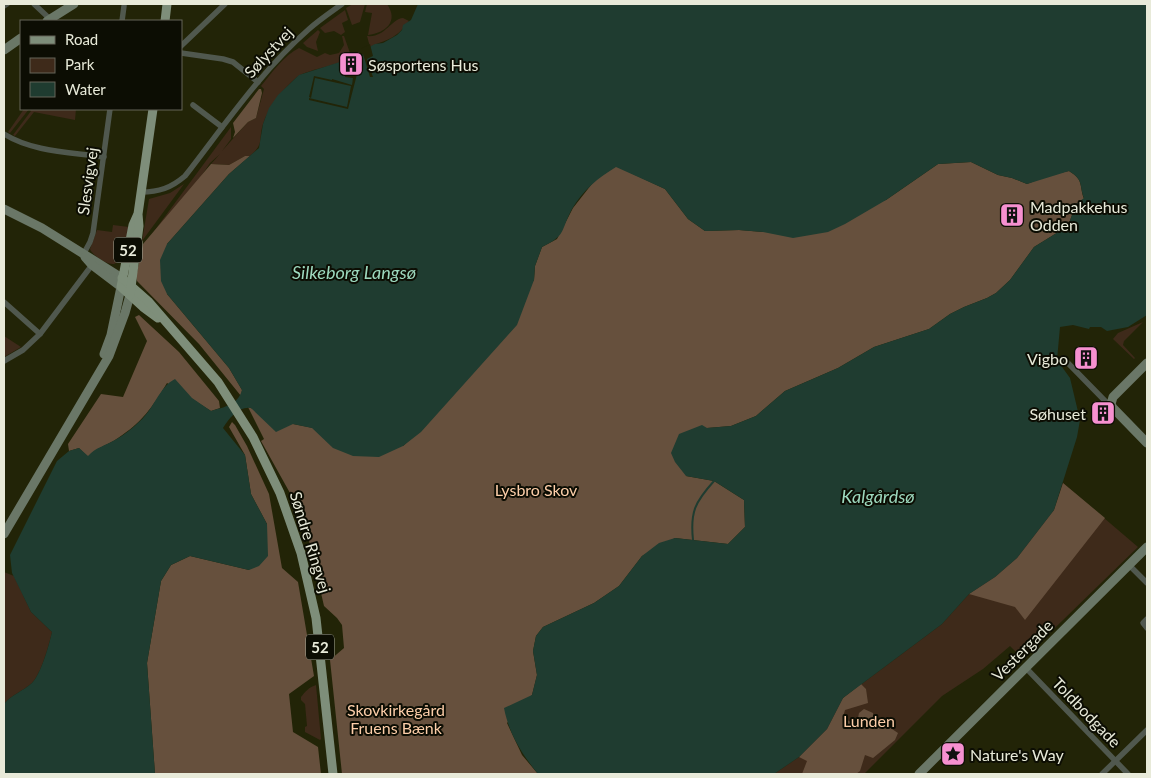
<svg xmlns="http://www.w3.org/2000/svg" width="1151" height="778" font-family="Lato,sans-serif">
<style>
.green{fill:#3e2a1a}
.forest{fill:#66503d}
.water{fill:#1f3c30}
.pier{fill:#222407}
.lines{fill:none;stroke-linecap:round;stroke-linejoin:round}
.stream{stroke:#1f3c30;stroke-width:2}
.street{stroke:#50584e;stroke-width:5.5}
.secondary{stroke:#6a7767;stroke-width:9}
.primary{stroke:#7e8e7a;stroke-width:9}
.labels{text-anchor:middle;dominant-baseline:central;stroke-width:4;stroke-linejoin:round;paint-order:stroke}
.shield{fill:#0c0d03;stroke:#a6a899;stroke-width:1}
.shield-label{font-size:15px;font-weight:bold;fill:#e8ead9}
.street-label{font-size:16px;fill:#e8ead9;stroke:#0c0d03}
.poi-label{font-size:16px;fill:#e8ead9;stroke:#0c0d03;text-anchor:start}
.park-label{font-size:16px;fill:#fdcea9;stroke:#0c0d03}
.water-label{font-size:18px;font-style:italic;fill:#9dd9be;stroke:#0c0d03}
</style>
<rect width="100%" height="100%" fill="#222407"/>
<g class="green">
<path d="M353 4H365L360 22 352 25 346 8Z"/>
<path d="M367 4H387C399 21 386 33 368 35L372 13 365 12Z"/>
<path d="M345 10 348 20 342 23 345 32 341 35 334 31 325 33 320 28Z"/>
<path d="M403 18 409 21C405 25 402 31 397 34 389 41 379 42 370 47L367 36C385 38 391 19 403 18Z"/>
<path d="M318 30 320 32 316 42 318 51 307 47 303 43Z"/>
<path d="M342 36H344L350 53 348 59C335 66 306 70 297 77 282 90 269 106 263 124 258 140 265 143 250 156H245L229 165 211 164 220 154 210 163 194 187 152 234 231 127V139L222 151 248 122 256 118 264 89 261 86C271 74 284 55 299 48L317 57 325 53 330 55 339 53 344 45Z"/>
<path d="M24 109H76L75 120 34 112 15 136 13 135 31 111 29 109 10 133 8 132Z"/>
<path d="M184 184 142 241 149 199 170 193Z"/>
<path d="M113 225 129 227 121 259C118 261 117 263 114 264 107 265 92 255 90 249L97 230 112 232Z"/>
<path d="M1143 322 1124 341 1123 345 1135 358 1134 359 1113 339 1118 333Z"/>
<path d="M4 336 21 347 4 357Z"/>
<path d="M1063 483 1138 547 1023 659 1010 646 983 669 942 696 864 774H774L799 757 843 698 942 624 969 594 1054 510Z"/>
<path d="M4 572 14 576 31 612 52 632C49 645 41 674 32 683 23 691 11 695 4 704Z"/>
<path d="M316 685 321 739 320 740 305 732V727L307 726 305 704 301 700V697C305 692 309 687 316 685Z"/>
</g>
<g class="forest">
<path d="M259 89H261L262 93 256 118 248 122 233 138 235 132 233 123Z"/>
<path d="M245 156H250L229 174 167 244V294L229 368 242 390 241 396 199 344 137 281 136 277 143 244 211 164 229 165Z"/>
<path d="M971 162 998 175 1012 178 1027 184 1050 175 1069 171C1084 180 1079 185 1084 199L1076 204 1068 226 1034 247 1010 280 996 293 987 298 964 307 950 314 929 329 874 347 838 368 785 391 756 416 731 426 707 428 686 476 714 481 744 500 745 527 728 544 675 538 642 556 619 586 594 603 543 627 536 636 533 651 537 675 532 695 507 723 522 755 538 774H342L330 660 344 648 342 625 337 618 324 606 307 532 295 502 261 441 264 439 248 407 293 424 403 446C456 401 494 336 534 280L535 266 542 247 557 239 573 208 595 180 616 166 665 189 688 219 705 231 739 230 763 232 886 200 938 164Z"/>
<path d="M139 315 179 352 219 401 220 408 211 411 167 383C152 408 142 422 118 438 108 445 97 447 88 457L79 448 69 451 68 444 101 394 123 397 147 341 135 317Z"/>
<path d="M232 422 235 425 247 446 269 494 282 568 298 582 314 676 289 694 293 732 318 747 321 774H155L147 663 161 581 171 565 190 556 249 570 267 524 251 494 245 455 229 427Z"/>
<path d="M1063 483 1105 518 1025 620 1015 607 969 594 995 577 1017 558 1054 510Z"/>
<path d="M861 684 866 689 868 703 845 710 843 717 858 727 865 724 858 718 859 713 864 709 873 713 875 725 883 723 898 733 895 740 873 758 865 755 860 771 856 774H802L807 761 799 757 827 729 843 698Z"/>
</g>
<path class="water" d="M418 4H1147V315L1128 327 1107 331 1101 327H1090L1089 329 1073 325 1060 327 1057 360 1070 378 1080 420 1077 437 1054 510 1017 558 995 577 969 594 942 624 843 698 827 729 799 757 774 774H538C522 754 509 734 504 708L532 695 537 675 533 651 536 636 543 627 594 603 619 586 642 556 659 543 675 538 728 544 745 527 744 500 714 481 686 476 675 462 671 453 679 434 702 425 707 428 731 426 756 416 785 391 838 368 874 347 929 329 950 314 964 307 987 298 996 293 1010 280 1034 247 1068 226 1076 204 1084 198C1079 185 1084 180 1069 171L1027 184 1012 178 998 175 971 162 938 164 886 200 845 224 828 232 793 238 763 232 739 230 705 231 688 219 665 189 616 167C598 178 583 190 572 209 560 231 567 235 542 247L535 266 534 280 517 325 421 432 403 446 379 457 353 456 333 448 312 428 293 424 276 432 251 408C239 406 229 418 223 428L245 455 251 494 267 524 268 556 259 566 249 570 190 556 171 565 161 581 147 663 155 774H4V704C11 695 23 691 32 683 41 674 49 645 52 632L31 612 12 573 10 555 57 461 69 451 79 448 88 456C96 447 105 446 115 440 124 435 133 428 140 421 154 409 159 387 175 379L192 398 211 411C224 407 238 405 242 390L229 368 167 294 161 281 160 260 167 244 229 174 259 148 263 124 269 108 278 95 299 75 343 61 375 44 383 43 397 35 402 30 403 25 411 20Z"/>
<path class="pier" d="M370 44 373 56 367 59 373 77H370L363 54 362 55 348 109 309 100V98L347 107 351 86 315 78 311 98 309 97 314 76 332 80V79L352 85 353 78 345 77 350 55Z"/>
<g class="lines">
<path class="stream" d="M693 540C690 512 695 502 714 481"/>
<g class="street">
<path d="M34 4 50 19"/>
<path d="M4 6 7 4"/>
<path d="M122 21 124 6"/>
<path d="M181 46 225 4"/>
<path d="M181 53 223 59 233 62 258 82"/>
<path d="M193 105 222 127"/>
<path d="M4 134C33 152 70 152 104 157"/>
<path d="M141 192C159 192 171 188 185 176 224 126 260 72 309 29 319 20 331 12 342 4"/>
<path d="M83 255 90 242 93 233 110 109"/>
<path d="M4 302 40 334"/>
<path d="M1065 360 1111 407"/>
<path d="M4 361 23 350 40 334 92 265"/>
<path d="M1129 565 1147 583"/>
<path d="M1147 619 1143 623 1147 628"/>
<path d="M1026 668 1128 774"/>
<path d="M1102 774 1147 730"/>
</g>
<g class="secondary">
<path d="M47 21 74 4"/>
<path d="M4 50 21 38"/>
<path d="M4 209 42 228 122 278 124 285"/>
<path d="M85 257 92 265 121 287 111 335 104 354"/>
<path d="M1147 363 1113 397 1111 404 1113 408 1147 443"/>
<path d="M4 534 109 356 125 313 130 295"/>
<path d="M919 774 1147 547"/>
</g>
<g class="primary">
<path d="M165 21 167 4"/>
<path d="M137 216 133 225 121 287 143 307 158 318"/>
<path d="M122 278 148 301 218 382 253 437 280 493 301 553 316 618 333 774"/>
<path d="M130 295 139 226 138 214 153 109"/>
</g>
</g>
<defs>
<symbol id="building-square" viewBox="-11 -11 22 22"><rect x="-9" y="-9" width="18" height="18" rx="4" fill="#f690d0" stroke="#0c0d03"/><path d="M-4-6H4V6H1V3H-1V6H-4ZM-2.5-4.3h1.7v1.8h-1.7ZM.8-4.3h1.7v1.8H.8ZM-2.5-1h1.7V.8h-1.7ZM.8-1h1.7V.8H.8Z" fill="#111"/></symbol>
<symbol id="sight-square" viewBox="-11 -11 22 22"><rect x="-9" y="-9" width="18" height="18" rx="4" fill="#f690d0" stroke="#0c0d03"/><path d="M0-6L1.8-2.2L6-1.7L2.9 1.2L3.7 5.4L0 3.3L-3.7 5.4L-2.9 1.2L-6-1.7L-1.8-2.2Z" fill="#111"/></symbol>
</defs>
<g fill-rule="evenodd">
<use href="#building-square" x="337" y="50" width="28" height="28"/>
<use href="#building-square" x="998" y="201" width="28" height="28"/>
<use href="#building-square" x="1072" y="344" width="28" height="28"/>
<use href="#building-square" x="1089" y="399" width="28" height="28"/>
<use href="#sight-square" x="939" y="740" width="28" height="28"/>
</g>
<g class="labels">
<g class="shield">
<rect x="114" y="237.5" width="28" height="25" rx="4"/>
<rect x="306" y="634.5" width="28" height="25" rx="4"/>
</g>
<g class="shield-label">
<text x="128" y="250">52</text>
<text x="320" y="647">52</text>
</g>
<g class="street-label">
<text transform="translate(268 52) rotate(-47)">Sølystvej</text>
<text transform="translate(87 181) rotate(-82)">Slesvigvej</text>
<text transform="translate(311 542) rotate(73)">Søndre Ringvej</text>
<text transform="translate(1022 650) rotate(-45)">Vestergade</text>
<text transform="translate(1087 712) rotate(46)">Toldbodgade</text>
</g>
<g class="poi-label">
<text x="368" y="64">Søsportens Hus</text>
<text x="1030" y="206">Madpakkehus<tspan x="1030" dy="18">Odden</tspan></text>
<text x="1068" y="358" text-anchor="end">Vigbo</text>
<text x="1086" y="413" text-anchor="end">Søhuset</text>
<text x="970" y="754">Nature's Way</text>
</g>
<g class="park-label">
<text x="536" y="489">Lysbro Skov</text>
<text x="396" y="709">Skovkirkegård<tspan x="396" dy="18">Fruens Bænk</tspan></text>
<text x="869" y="720">Lunden</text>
</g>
<g class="water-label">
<text x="354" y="272">Silkeborg Langsø</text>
<text x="878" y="496">Kalgårdsø</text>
</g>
</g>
<rect width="1151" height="778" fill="none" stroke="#e8ead9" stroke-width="10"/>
<rect x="20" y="20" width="162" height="90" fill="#0c0d03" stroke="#646559"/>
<rect x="30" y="36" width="25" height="8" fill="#7e8e7a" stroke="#646559"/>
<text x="65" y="45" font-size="15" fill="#e8ead9">Road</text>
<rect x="30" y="58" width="25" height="15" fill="#3e2a1a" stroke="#646559"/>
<text x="65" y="70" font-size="15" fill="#e8ead9">Park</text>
<rect x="30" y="82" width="25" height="15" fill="#1f3c30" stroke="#646559"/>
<text x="65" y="95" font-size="15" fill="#e8ead9">Water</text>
</svg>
